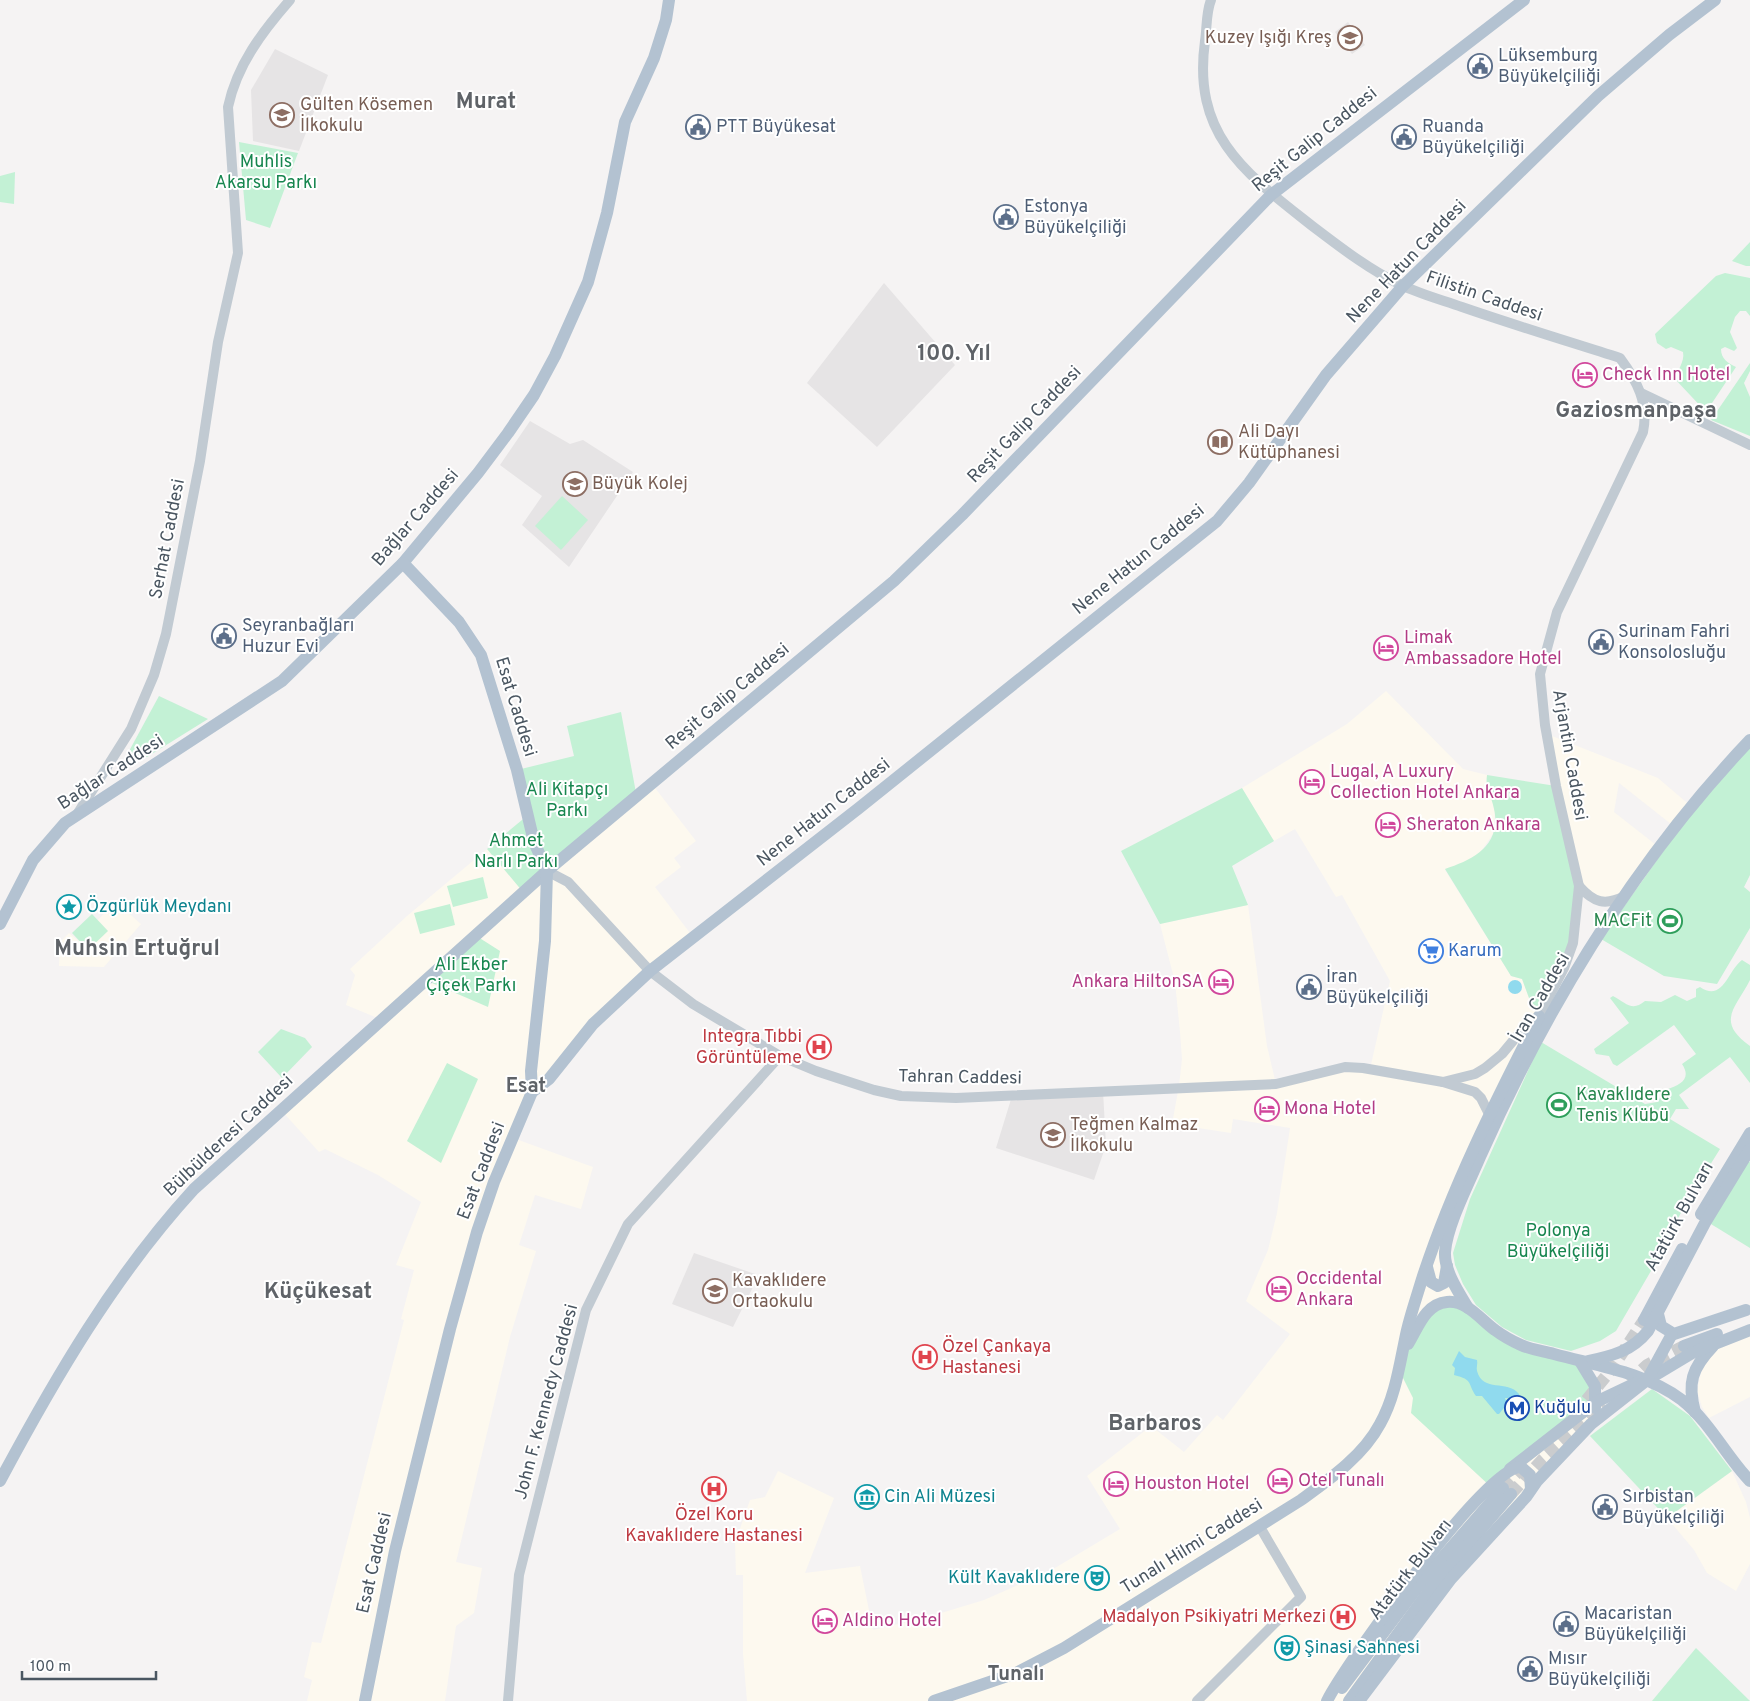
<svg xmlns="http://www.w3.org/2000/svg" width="1750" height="1701" font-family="Overpass,sans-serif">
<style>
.commercial{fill:#fdf9ef}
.education{fill:#e6e4e5}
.green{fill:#c3f1d5}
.water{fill:#90daee}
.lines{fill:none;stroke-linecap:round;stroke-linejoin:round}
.major-tunnel{stroke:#caccce;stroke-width:12;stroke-dasharray:12 6;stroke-linecap:butt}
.minor{stroke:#c1cad2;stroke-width:10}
.major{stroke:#b3c2d1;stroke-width:12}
.labels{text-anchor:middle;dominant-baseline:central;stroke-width:4;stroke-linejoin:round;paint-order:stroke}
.education-label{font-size:18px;fill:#785e54;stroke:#fff;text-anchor:start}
.service-label{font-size:18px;fill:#4e5e75;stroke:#fff;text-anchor:start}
.street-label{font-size:18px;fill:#4a5661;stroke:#fff}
.park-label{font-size:18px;fill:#17864f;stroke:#fff}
.hotel-label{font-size:18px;fill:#b23c85;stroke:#fff;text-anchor:start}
.culture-label{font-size:18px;fill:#0d838f;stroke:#fff;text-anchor:start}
.leisure-label{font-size:18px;fill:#27864d;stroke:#fff;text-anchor:end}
.shop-label{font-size:18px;fill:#366cbe;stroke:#fff;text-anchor:start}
.health-label{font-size:18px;fill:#be3a42;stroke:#fff;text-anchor:end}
.transit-label{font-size:18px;fill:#164399;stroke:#fff;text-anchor:start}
.quarter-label{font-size:20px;font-weight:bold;fill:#5f6368;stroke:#fff}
.district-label{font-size:22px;font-weight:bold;fill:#5f6368;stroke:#fff}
</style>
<rect width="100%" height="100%" fill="#f5f3f3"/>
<g class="commercial">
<path d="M1386 691 1463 769 1487 775 1486 790 1493 802 1495 812 1493 834 1479 854 1468 861 1445 870 1511 976 1522 979 1532 1006 1542 1010 1462 1198 1447 1265 1478 1317 1592 1378 1594 1416 1537 1481 1359 1701H747L743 1654V1575H736L735 1543 750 1500 765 1497 778 1471 834 1498 805 1573 860 1566 873 1630 928 1617 984 1600 1050 1571 1120 1529 1087 1476 1151 1426 1184 1452 1217 1415 1223 1420 1290 1334 1246 1301 1268 1250 1277 1213 1290 1128 1233 1119 1231 1133 1172 1124 1179 1086 1182 1059 1180 1032 1175 982 1160 924 1248 905 1267 1046 1276 1084 1313 1074 1370 1069 1390 981 1342 895 1336 897 1295 829 1274 841 1242 788 1347 724Z"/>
<path d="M1547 734 1658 778 1692 807 1676 828 1619 783 1614 812 1660 848 1614 901 1585 893Z"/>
<path d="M652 784 696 841 674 858 681 867 655 887 693 937 650 971 532 1092 513 1138 593 1167 581 1209 535 1195 519 1245 536 1251 510 1337 456 1562 482 1568 474 1613 456 1626 445 1701H307L312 1680 304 1677 312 1642 321 1643 404 1320 401 1319 414 1270 396 1265 421 1202 378 1175 325 1149 319 1152 281 1110 380 1019 346 1005 355 975 350 969 407 916 528 815 534 842Z"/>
<path d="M115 901 141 924 104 967 59 966 60 942 69 933 79 941Z"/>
<path d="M1750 1335V1397L1709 1418 1702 1407 1697 1391 1702 1368 1720 1346Z"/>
<path d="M1732 1471 1746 1502 1750 1518V1564L1736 1591 1707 1573 1694 1550 1667 1518Z"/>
</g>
<g class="education">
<path d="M1348 22 1365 45 1352 54 1335 32Z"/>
<path d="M275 49 328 75 299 151 253 141 251 90Z"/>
<path d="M884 283 955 365 877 447 807 383Z"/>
<path d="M530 421 570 444 583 440 633 472 569 567 522 525 542 496 500 465Z"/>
<path d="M1103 1091 1106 1145 1094 1180 996 1148 1012 1096Z"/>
<path d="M694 1253 755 1274 758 1277 733 1327 672 1304Z"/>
</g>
<g class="green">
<path d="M239 142 298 153 270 228 246 220Z"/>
<path d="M15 172 14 204 0 202V176Z"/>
<path d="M1750 242V266H1746L1732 261Z"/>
<path d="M1725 273 1750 278V316L1746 311H1740L1735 317 1730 332 1737 348 1734 351 1725 347 1721 349C1721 359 1728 363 1736 367L1706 412 1675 379C1677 370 1685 362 1683 352L1671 347 1666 349 1657 343 1655 334 1716 276Z"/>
<path d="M1750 363V371L1744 383 1750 397V436L1711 420Z"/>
<path d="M562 496 588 520 561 550 535 526Z"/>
<path d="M159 696 208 719 147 757 128 753Z"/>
<path d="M621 712 637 798 523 892 487 849 528 815 517 770 574 756 567 726Z"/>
<path d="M1750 746V875L1744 887 1750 892V928L1717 984 1664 976 1601 939 1679 829Z"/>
<path d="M1487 775 1556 786 1579 886 1576 924 1542 1010 1532 1006 1522 979 1511 976 1445 869C1473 860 1502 845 1494 809 1491 793 1485 793 1487 775Z"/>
<path d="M1242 788 1274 841 1232 866 1248 905 1160 924 1121 851Z"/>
<path d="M483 877 488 898 453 907 447 886Z"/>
<path d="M450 904 455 925 420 934 414 913Z"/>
<path d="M92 914 108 931 88 950 72 933Z"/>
<path d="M478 937 500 951 488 1007 432 983Z"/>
<path d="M1742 960 1750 965C1750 969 1750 977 1750 980 1736 1008 1715 1021 1750 1046V1083L1730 1057 1679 1095 1689 1109H1676L1670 1119 1720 1149 1687 1202 1661 1249 1662 1252 1616 1331 1600 1341 1571 1351 1526 1340 1502 1327 1476 1305 1463 1284 1455 1265 1453 1253 1470 1199 1541 1042 1645 1104 1657 1102C1661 1098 1663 1091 1668 1089 1680 1085 1692 1079 1682 1064L1696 1054 1674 1025 1617 1066 1613 1064 1609 1056 1596 1054 1594 1049 1629 1023 1610 998 1613 996C1626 1003 1632 1012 1645 1001L1661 1002 1675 995 1687 1001 1696 997V989L1700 987C1723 1003 1728 970 1742 960Z"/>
<path d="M281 1029 305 1038 312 1047 282 1078 258 1052Z"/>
<path d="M447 1063 478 1079 441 1163 407 1141Z"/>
<path d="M1743 1159 1750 1162V1248L1706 1221Z"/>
<path d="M1450 1302 1497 1332 1581 1363 1596 1402 1491 1487 1411 1413 1413 1398 1399 1370 1421 1319Z"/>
<path d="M1652 1389 1690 1416 1732 1471 1667 1518 1590 1436Z"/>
<path d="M1696 1648 1750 1701H1652Z"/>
</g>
<g class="water">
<circle cx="1515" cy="987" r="7"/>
<path d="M1459 1351 1465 1357 1477 1360C1478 1364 1476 1367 1477 1371 1483 1393 1507 1379 1519 1394V1398H1505L1507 1404 1499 1414H1497L1482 1396H1476C1467 1383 1474 1380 1454 1375L1455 1368 1452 1365Z"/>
</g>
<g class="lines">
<g class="major-tunnel">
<path d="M1629 1382 1647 1365 1684 1346"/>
<path d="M1575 1414 1611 1370 1644 1320"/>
<path d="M1503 1488 1524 1466"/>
<path d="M1511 1494 1542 1460 1604 1404"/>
</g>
<g class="minor">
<path d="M1211 0C1206 12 1207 28 1205 41 1192 135 1245 173 1311 225 1340 247 1368 269 1401 285 1420 294 1442 300 1462 307 1514 325 1567 341 1620 358 1637 381 1649 403 1643 432L1557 612 1540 674 1545 725 1556 786 1579 886 1573 943 1564 968 1539 1016 1522 1030 1502 1054 1485 1068 1475 1074 1443 1082"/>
<path d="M1641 393 1750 445"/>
<path d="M78 813 131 729 154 675 166 634 200 461 218 342 238 253 228 107C237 65 262 32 290 0"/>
<path d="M547 871 568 882 650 971 693 1004 780 1056 816 1071 874 1090 901 1096 956 1098 1276 1084 1345 1067 1363 1068 1443 1082 1475 1092 1481 1098 1489 1114"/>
<path d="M1579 886C1594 903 1605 906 1625 896"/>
<path d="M508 1701 519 1575 586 1310 628 1224 780 1056"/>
<path d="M1197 1701 1301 1597 1260 1527"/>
</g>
<g class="major">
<path d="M0 924 33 860 65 823 282 681 403 563 478 473 508 433 534 395 555 356 588 282 607 213 625 122 654 58 666 20 669 0"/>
<path d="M532 1092 549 1079 593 1024 650 971 859 808 1217 521 1249 483 1326 375 1403 286 1598 96 1669 35 1715 0"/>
<path d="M1701 1214 1750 1133"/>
<path d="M1427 1267 1431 1282 1438 1286 1444 1283 1447 1266"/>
<path d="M1468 1308C1459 1293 1444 1271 1445 1252 1447 1225 1469 1183 1480 1157 1547 1006 1636 860 1750 740"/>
<path d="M1658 1314 1661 1326 1674 1334 1746 1310"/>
<path d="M1644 1320 1682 1249"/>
<path d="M1408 1344C1418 1328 1425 1304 1447 1302 1467 1300 1481 1320 1495 1330 1503 1336 1512 1341 1521 1345 1532 1350 1543 1351 1554 1354 1598 1366 1644 1372 1682 1400 1710 1422 1726 1456 1750 1481"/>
<path d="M1684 1346 1717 1334"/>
<path d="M1588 1361C1612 1356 1632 1351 1648 1331L1706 1221 1750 1149"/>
<path d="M1581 1363 1595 1386V1408"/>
<path d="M1695 1412C1687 1383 1692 1368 1713 1346"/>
<path d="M1510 1469 1596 1402 1636 1383 1647 1380 1692 1353 1750 1330"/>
<path d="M0 1481C55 1378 115 1275 194 1189L547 871 894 581 962 515 1271 195 1524 0"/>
<path d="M1342 1688 1423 1580 1503 1488"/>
<path d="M365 1701 395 1551 450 1329 477 1232 494 1182 532 1092 531 1071 545 941 547 871 534 842 517 770 481 655 459 622 403 563"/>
<path d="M934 1701 1016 1673 1064 1648 1301 1500C1330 1479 1363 1456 1380 1424 1396 1396 1400 1361 1407 1330 1411 1313 1417 1296 1422 1279 1452 1187 1495 1102 1539 1016"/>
<path d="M1327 1701C1344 1666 1489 1463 1521 1467L1530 1475 1531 1489"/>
<path d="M1349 1701 1431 1588 1511 1494"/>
<path d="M1359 1701 1451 1579 1526 1497 1537 1481 1591 1424 1647 1380 1672 1334"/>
</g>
</g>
<defs>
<symbol id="school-ring" viewBox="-11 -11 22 22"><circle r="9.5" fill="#fff" stroke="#8d6e63" stroke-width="1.5"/><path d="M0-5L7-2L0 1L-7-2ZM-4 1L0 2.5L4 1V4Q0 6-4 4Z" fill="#8d6e63"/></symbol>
<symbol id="civic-ring" viewBox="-11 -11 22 22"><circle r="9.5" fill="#fff" stroke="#5c6f8a" stroke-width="1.5"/><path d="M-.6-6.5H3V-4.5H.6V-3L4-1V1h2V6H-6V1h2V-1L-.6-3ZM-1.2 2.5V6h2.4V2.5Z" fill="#5c6f8a"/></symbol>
<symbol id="hotel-ring" viewBox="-11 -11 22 22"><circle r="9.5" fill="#fff" stroke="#d1479c" stroke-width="1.5"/><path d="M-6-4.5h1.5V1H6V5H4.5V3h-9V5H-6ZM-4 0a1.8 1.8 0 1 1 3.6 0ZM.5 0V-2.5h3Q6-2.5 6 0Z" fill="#d1479c"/></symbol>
<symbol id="library-ring" viewBox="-11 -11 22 22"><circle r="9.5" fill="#fff" stroke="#8d6e63" stroke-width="1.5"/><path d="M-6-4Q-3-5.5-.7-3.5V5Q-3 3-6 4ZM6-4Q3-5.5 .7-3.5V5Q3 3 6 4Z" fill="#8d6e63"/></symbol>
<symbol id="sight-ring" viewBox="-11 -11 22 22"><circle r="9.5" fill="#fff" stroke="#0f9aa8" stroke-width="1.5"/><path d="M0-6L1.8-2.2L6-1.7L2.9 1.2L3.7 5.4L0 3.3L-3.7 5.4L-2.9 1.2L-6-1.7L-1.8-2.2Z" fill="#0f9aa8"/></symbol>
<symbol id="stadium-ring" viewBox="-11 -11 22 22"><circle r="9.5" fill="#fff" stroke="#2e9e5b" stroke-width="1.5"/><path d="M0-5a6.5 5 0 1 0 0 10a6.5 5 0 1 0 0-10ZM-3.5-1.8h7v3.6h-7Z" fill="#2e9e5b"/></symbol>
<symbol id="supermarket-ring" viewBox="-11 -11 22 22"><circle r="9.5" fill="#fff" stroke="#3f7fe0" stroke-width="1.5"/><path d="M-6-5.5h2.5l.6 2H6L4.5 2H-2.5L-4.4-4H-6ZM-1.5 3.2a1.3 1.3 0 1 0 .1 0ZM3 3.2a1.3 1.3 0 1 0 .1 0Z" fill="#3f7fe0"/></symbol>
<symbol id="hospital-ring" viewBox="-11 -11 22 22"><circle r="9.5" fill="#fff" stroke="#e0444e" stroke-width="1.5"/><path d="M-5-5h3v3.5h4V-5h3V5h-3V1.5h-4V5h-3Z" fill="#e0444e"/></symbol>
<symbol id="metro-ring" viewBox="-11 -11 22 22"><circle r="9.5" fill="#fff" stroke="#1a4fb4" stroke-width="1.5"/><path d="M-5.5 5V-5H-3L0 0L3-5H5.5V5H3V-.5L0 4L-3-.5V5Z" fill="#1a4fb4"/></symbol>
<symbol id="museum-ring" viewBox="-11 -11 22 22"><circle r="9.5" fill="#fff" stroke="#0f9aa8" stroke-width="1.5"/><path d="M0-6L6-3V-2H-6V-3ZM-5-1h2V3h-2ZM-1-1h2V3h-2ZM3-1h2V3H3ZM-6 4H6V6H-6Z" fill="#0f9aa8"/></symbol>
<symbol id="theatre-ring" viewBox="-11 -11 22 22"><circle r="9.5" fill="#fff" stroke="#0f9aa8" stroke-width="1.5"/><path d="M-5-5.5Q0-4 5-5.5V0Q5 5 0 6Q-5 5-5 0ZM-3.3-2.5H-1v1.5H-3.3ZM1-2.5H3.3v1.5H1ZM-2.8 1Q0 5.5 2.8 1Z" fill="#0f9aa8"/></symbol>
</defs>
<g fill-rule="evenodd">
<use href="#school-ring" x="1336" y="24" width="28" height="28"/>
<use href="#civic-ring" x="1466" y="52" width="28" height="28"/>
<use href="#school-ring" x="268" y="101" width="28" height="28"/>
<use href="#civic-ring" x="684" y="113" width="28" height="28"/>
<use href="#civic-ring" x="1390" y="123" width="28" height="28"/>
<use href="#civic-ring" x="992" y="203" width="28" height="28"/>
<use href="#hotel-ring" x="1571" y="361" width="28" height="28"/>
<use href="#library-ring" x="1206" y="428" width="28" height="28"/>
<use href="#school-ring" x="561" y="470" width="28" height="28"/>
<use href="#civic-ring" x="210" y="622" width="28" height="28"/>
<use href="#civic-ring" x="1587" y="628" width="28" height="28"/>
<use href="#hotel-ring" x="1372" y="634" width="28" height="28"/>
<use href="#hotel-ring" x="1298" y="768" width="28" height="28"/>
<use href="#hotel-ring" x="1374" y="811" width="28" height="28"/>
<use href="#sight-ring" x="55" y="893" width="28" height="28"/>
<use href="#stadium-ring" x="1656" y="907" width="28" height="28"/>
<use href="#supermarket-ring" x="1417" y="937" width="28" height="28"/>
<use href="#hotel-ring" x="1207" y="968" width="28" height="28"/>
<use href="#civic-ring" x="1295" y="973" width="28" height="28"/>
<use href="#hospital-ring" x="805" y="1033" width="28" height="28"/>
<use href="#stadium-ring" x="1545" y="1091" width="28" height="28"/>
<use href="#hotel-ring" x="1253" y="1095" width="28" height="28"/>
<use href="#school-ring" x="1039" y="1121" width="28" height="28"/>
<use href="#hotel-ring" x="1265" y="1275" width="28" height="28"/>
<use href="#school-ring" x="701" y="1277" width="28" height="28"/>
<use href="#hospital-ring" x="911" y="1343" width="28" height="28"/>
<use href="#metro-ring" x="1503" y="1394" width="28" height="28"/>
<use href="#hotel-ring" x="1266" y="1467" width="28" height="28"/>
<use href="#hotel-ring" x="1102" y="1470" width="28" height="28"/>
<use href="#hospital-ring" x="700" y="1475" width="28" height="28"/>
<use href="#museum-ring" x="853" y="1483" width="28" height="28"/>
<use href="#civic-ring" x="1591" y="1493" width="28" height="28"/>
<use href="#theatre-ring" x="1083" y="1564" width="28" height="28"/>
<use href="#hospital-ring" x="1329" y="1603" width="28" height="28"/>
<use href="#hotel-ring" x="811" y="1607" width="28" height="28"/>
<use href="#civic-ring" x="1552" y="1610" width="28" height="28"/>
<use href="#theatre-ring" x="1273" y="1634" width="28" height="28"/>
<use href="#civic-ring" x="1516" y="1655" width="28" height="28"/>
</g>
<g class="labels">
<g class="education-label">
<text x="1332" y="38" text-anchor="end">Kuzey Işığı Kreş</text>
<text x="300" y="105">Gülten Kösemen<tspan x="300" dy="21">İlkokulu</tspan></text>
<text x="1238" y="432">Ali Dayı<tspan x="1238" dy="21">Kütüphanesi</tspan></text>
<text x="592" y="484">Büyük Kolej</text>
<text x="1070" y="1125">Teğmen Kalmaz<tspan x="1070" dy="21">İlkokulu</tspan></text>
<text x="732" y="1281">Kavaklıdere<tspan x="732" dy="21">Ortaokulu</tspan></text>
</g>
<g class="service-label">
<text x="1498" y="56">Lüksemburg<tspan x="1498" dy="21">Büyükelçiliği</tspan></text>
<text x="716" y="127">PTT Büyükesat</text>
<text x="1422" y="127">Ruanda<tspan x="1422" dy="21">Büyükelçiliği</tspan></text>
<text x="1024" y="207">Estonya<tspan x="1024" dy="21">Büyükelçiliği</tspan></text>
<text x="242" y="626">Seyranbağları<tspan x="242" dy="21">Huzur Evi</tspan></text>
<text x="1618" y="632">Surinam Fahri<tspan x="1618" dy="21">Konsolosluğu</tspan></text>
<text x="1326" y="977">İran<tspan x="1326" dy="21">Büyükelçiliği</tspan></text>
<text x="1622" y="1497">Sırbistan<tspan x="1622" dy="21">Büyükelçiliği</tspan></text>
<text x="1584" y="1614">Macaristan<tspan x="1584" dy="21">Büyükelçiliği</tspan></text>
<text x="1548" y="1659">Mısır<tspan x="1548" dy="21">Büyükelçiliği</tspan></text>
</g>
<g class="street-label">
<text transform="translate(1315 140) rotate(-39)">Reşit Galip Caddesi</text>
<text transform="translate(1407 262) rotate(-46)">Nene Hatun Caddesi</text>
<text transform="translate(1484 297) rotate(19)">Filistin Caddesi</text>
<text transform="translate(1025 425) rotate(-46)">Reşit Galip Caddesi</text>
<text transform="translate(416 518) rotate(-49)">Bağlar Caddesi</text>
<text transform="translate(168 539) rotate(-79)">Serhat Caddesi</text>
<text transform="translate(1139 560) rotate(-39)">Nene Hatun Caddesi</text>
<text transform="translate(728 697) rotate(-40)">Reşit Galip Caddesi</text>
<text transform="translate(515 707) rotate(73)">Esat Caddesi</text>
<text transform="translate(1569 755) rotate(80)">Arjantin Caddesi</text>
<text transform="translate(111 773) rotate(-33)">Bağlar Caddesi</text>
<text transform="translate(824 813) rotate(-38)">Nene Hatun Caddesi</text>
<text transform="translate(1541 998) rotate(-60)">İran Caddesi</text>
<text transform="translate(960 1078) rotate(1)">Tahran Caddesi</text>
<text transform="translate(229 1136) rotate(-43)">Bülbülderesi Caddesi</text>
<text transform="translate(482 1171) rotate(-69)">Esat Caddesi</text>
<text transform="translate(1680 1217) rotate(-61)">Atatürk Bulvarı</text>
<text transform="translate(547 1402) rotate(-75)">John F. Kennedy Caddesi</text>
<text transform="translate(1192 1547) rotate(-32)">Tunalı Hilmi Caddesi</text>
<text transform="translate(375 1563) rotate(-77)">Esat Caddesi</text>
<text transform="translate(1411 1570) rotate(-52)">Atatürk Bulvarı</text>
</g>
<g class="park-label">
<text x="266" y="162">Muhlis<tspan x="266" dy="21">Akarsu Parkı</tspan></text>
<text x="567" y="790">Ali Kitapçı<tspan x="567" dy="21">Parkı</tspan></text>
<text x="516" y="841">Ahmet<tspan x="516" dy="21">Narlı Parkı</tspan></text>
<text x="471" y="965">Ali Ekber<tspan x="471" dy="21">Çiçek Parkı</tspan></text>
<text x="1558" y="1231">Polonya<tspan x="1558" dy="21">Büyükelçiliği</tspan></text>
</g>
<g class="hotel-label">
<text x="1602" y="375">Check Inn Hotel</text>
<text x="1404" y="638">Limak<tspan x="1404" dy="21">Ambassadore Hotel</tspan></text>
<text x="1330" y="772">Lugal, A Luxury<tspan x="1330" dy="21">Collection Hotel Ankara</tspan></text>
<text x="1406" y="825">Sheraton Ankara</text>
<text x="1204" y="982" text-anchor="end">Ankara HiltonSA</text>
<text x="1284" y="1109">Mona Hotel</text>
<text x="1296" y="1279">Occidental<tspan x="1296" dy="21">Ankara</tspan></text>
<text x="1298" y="1481">Otel Tunalı</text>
<text x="1134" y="1484">Houston Hotel</text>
<text x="842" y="1621">Aldino Hotel</text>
</g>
<g class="culture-label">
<text x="86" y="907">Özgürlük Meydanı</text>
<text x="884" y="1497">Cin Ali Müzesi</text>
<text x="1080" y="1578" text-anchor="end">Kült Kavaklıdere</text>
<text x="1304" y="1648">Şinasi Sahnesi</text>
</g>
<g class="leisure-label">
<text x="1652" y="921">MACFit</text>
<text x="1576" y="1095" text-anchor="start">Kavaklıdere<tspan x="1576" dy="21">Tenis Klübü</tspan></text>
</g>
<g class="shop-label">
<text x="1448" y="951">Karum</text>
</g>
<g class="health-label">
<text x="802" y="1037">Integra Tıbbi<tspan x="802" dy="21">Görüntüleme</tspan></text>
<text x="942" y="1347" text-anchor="start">Özel Çankaya<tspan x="942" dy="21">Hastanesi</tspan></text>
<text x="714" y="1515" text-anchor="middle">Özel Koru<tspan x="714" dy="21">Kavaklıdere Hastanesi</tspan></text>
<text x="1326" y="1617">Madalyon Psikiyatri Merkezi</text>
</g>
<g class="transit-label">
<text x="1534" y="1408">Kuğulu</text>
</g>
<g class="quarter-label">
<text x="526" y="1087">Esat</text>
<text x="1016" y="1675">Tunalı</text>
</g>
<g class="district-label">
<text x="486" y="102">Murat</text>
<text x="954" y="354">100. Yıl</text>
<text x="1636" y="411">Gaziosmanpaşa</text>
<text x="137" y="949">Muhsin Ertuğrul</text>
<text x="318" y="1292">Küçükesat</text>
<text x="1155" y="1424">Barbaros</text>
</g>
</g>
<path d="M22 1671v8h134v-8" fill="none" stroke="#4a5661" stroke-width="2.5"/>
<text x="30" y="1671" font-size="15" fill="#4a5661" stroke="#ffffff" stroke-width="4" paint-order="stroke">100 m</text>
</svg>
